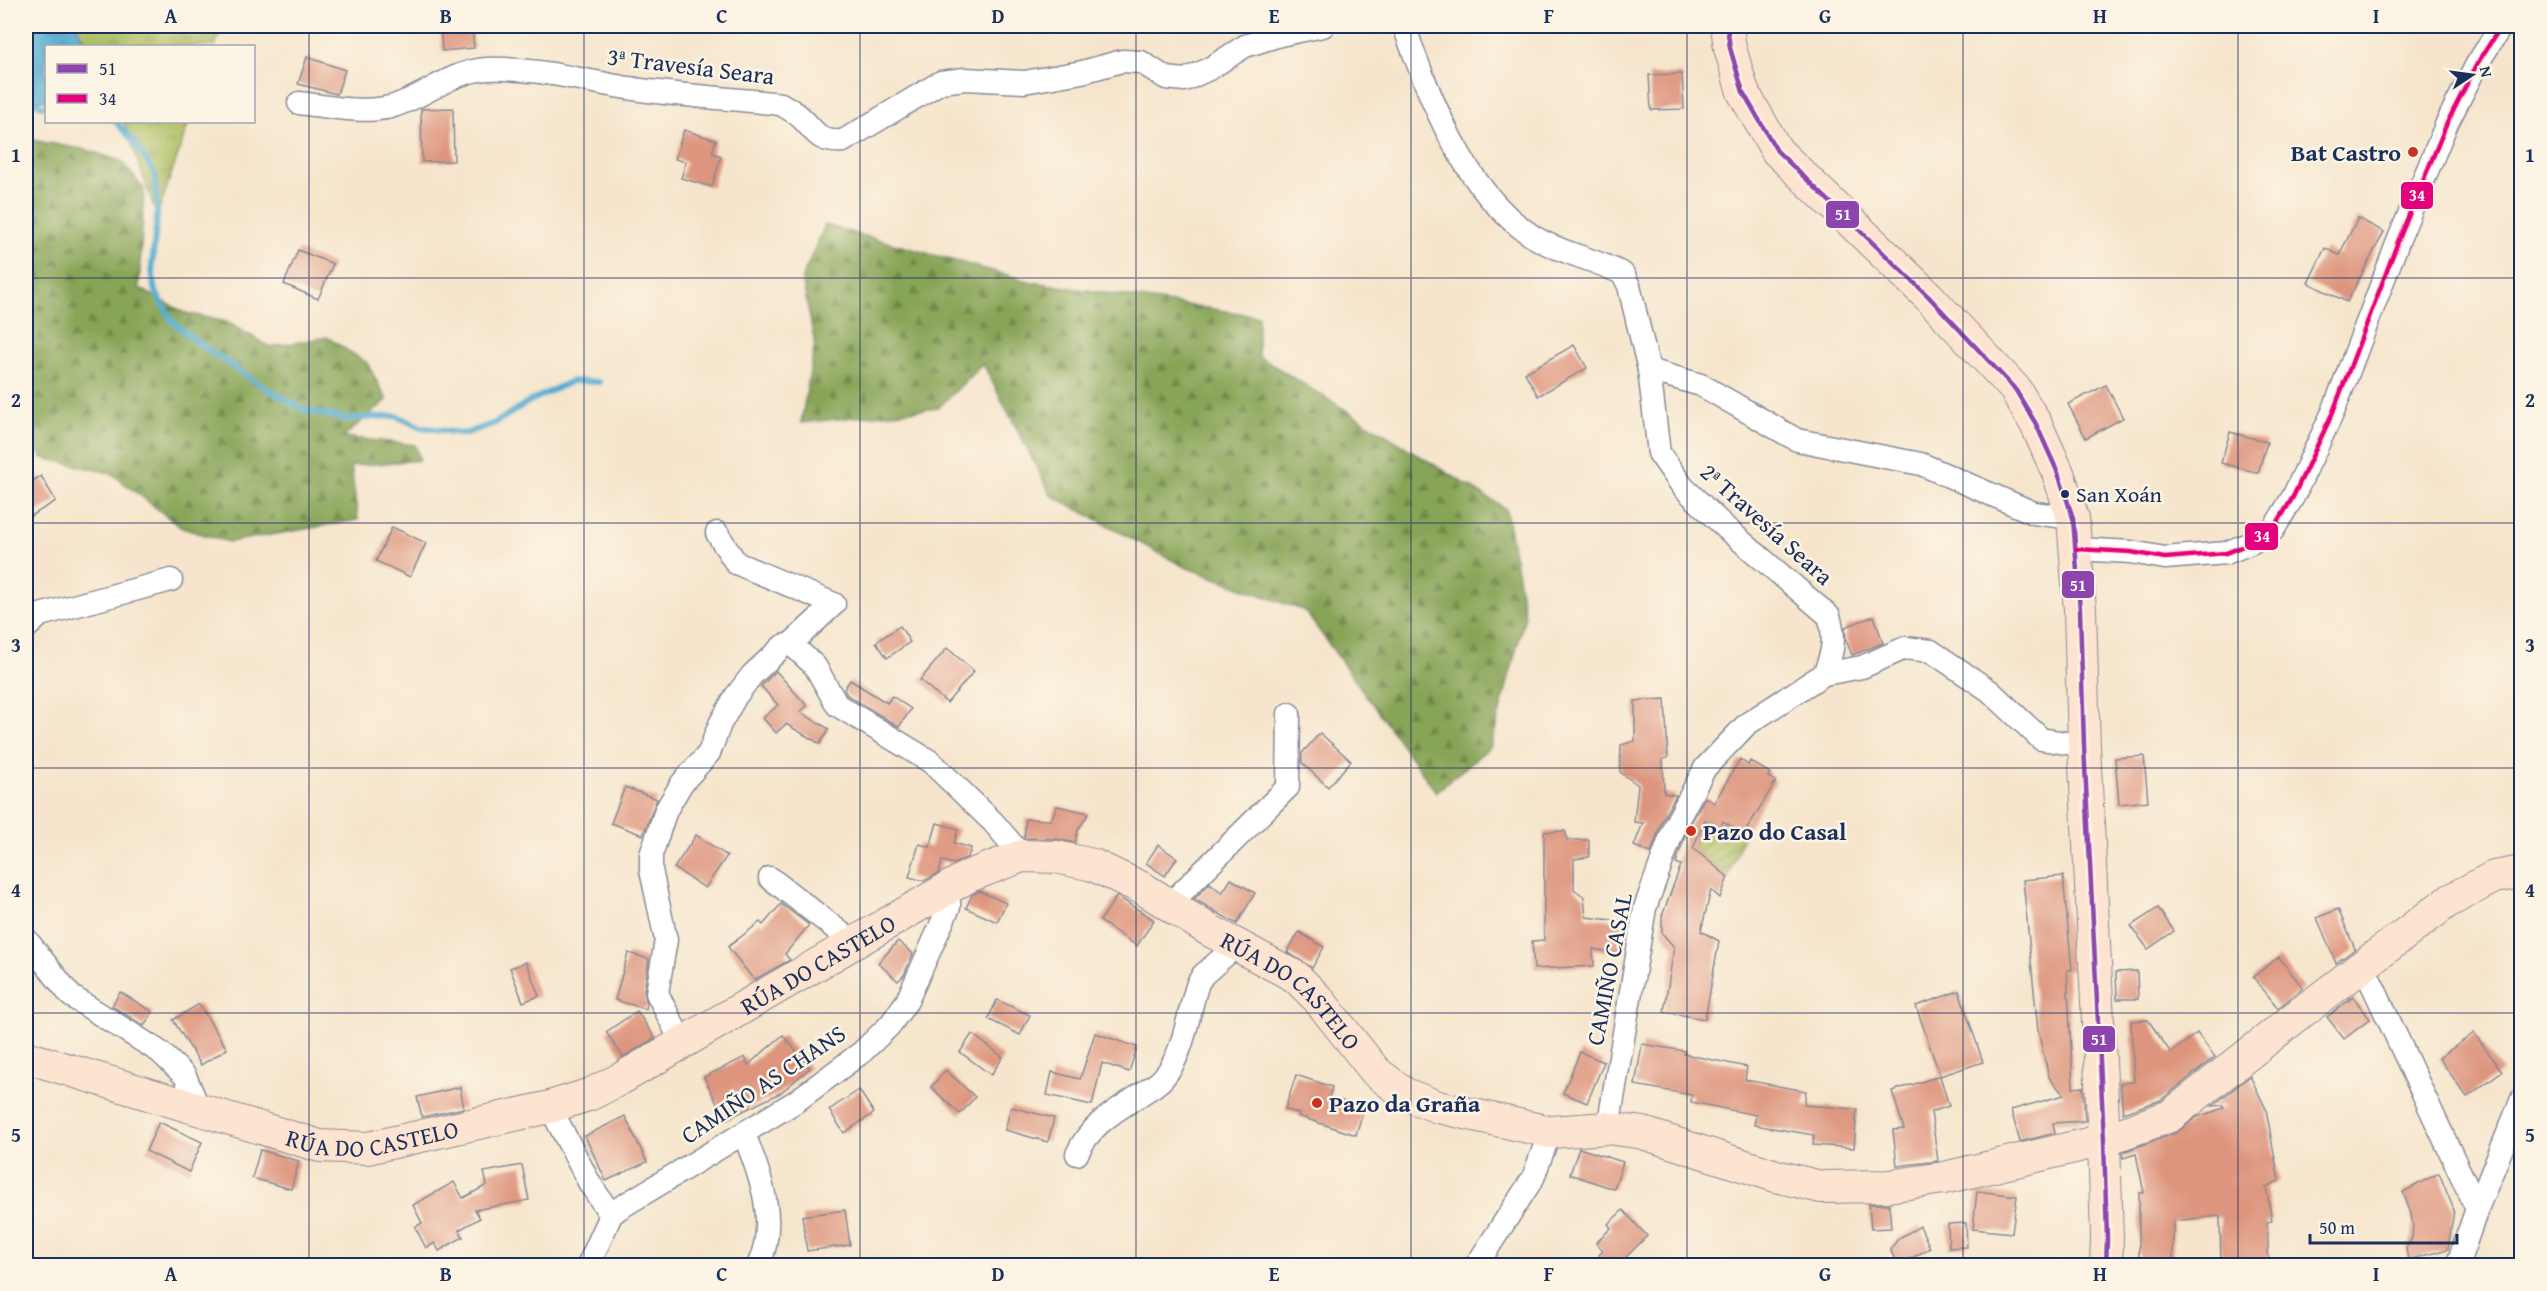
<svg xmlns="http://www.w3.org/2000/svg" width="2547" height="1291" font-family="'Gentium Book Plus',serif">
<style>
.grass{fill:url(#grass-tufts);stroke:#63765e;stroke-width:1.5}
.forest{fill:url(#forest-firs);stroke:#526a5a;stroke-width:1.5}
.garden{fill:url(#garden-furrows);stroke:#63765e;stroke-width:1.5}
.water{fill:url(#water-ripples);stroke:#376e97;stroke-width:1.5}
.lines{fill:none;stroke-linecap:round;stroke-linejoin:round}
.stream{stroke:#53acd0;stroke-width:6}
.building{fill:#de957e}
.street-casing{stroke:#888a95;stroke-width:25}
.secondary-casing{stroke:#888a95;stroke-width:34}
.street{stroke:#fff;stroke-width:22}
.secondary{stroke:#fde4d1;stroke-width:32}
.bus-1-casing{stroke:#fcf5e5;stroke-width:9}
.bus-2-casing{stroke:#fcf5e5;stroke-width:9}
.bus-1{stroke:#8e44ad;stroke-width:4.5}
.bus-2{stroke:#e5007d;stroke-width:4.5}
.grid{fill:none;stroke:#1b2f5e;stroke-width:1.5;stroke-opacity:0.55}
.poi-dot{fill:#c8321e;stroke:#fcf5e5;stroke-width:2}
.bus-dot{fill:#1b2f5e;stroke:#fcf5e5;stroke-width:2}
.labels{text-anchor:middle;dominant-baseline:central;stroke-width:5;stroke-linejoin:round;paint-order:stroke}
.bus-label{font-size:22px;fill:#1b2f5e;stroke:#fcf5e5;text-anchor:start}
.street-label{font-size:24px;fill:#1b2f5e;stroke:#fcf5e5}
.poi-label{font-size:24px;font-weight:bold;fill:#1b2f5e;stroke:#fcf5e5;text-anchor:start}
.line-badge{stroke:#fcf5e5;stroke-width:2}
.badge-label{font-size:16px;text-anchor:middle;font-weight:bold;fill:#fff}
.neatline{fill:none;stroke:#1b2f5e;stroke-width:2}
.grid-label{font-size:20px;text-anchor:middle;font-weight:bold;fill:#1b2f5e}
</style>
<defs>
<pattern id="grass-tufts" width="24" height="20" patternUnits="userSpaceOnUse" patternTransform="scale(1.5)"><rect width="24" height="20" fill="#abbc5f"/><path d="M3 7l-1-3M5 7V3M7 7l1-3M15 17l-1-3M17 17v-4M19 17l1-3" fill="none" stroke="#8a9952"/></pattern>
<pattern id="forest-firs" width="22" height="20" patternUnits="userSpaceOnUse" patternTransform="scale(1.5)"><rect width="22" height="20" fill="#88a456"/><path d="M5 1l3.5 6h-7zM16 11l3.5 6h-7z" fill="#6e864a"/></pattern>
<pattern id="garden-furrows" width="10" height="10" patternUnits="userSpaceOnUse" patternTransform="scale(1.5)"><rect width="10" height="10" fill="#abbc5f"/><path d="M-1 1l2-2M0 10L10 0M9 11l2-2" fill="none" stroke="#8a9952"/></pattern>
<pattern id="water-ripples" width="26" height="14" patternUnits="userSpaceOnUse" patternTransform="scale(1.5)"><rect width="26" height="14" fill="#53acd0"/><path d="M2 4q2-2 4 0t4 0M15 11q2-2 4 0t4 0" fill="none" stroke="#448cac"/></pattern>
</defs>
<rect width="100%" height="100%" fill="#fcf5e5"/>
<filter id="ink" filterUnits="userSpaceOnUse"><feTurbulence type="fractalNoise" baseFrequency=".0167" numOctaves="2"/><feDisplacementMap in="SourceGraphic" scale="12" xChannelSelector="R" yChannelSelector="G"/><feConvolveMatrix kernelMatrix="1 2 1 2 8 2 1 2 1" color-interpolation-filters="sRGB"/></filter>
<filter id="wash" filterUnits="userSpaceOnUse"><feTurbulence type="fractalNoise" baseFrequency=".008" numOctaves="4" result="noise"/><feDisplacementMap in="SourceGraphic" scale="24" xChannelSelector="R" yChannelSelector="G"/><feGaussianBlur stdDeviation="1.35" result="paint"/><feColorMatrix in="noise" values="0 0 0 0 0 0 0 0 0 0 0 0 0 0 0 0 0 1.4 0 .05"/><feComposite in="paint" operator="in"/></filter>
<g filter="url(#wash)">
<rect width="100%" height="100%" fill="#f6e5cc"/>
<g class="grass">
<path d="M76 26H222L215 46H87Z"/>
<path d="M124 122H189L157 216Z"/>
</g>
<g class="forest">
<path d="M26 139 87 150 121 161 144 189 139 288 185 313 227 322 270 347 327 337 367 363 387 400 343 437 415 445 420 460 351 466 358 520 229 542 182 528 111 473 43 458 26 437Z"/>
<path d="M825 225 1032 282 1258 316V356L1506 509 1525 616 1491 746 1436 792 1305 611 1185 567 1051 495 983 364 938 408 801 423 815 344 802 278Z"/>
</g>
<path class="garden" d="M1705 820 1720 828 1723 821 1744 834 1728 877 1693 848Z"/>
<path class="water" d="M26 26H76L87 46H46V101L26 98Z"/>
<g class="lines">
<g class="stream">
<path d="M26 95 41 106H46"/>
<path d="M116 122 133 141 155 174 157 216 152 265 154 288 171 320 198 343 259 384 304 410 345 419 396 416 421 427 465 434 495 423 528 402 572 381 599 382"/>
</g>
</g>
<g id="blocks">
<g class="building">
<path d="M440 26H472L474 48 442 51Z"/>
<path d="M307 57 345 70 337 94 298 84Z"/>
<path d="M1682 74 1684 109 1651 110 1649 75Z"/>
<path d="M453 108 454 161 422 162 421 109Z"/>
<path d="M684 130 716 140 712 153 721 156 712 187 681 178 686 162 675 159Z"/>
<path d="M2358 218 2384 232 2347 302 2308 283 2325 248 2339 255Z"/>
<path d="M298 250 333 264 318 299 284 284Z"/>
<path d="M1574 345 1587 368 1538 396 1525 373Z"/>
<path d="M2106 385 2123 418 2086 438 2068 404Z"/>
<path d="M2230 432 2267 442 2258 473 2221 463Z"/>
<path d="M41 476 56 501 26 519V485Z"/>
<path d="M392 527 426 543 410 577 376 561Z"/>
<path d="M1874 616 1883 643 1852 655 1846 640 1845 627Z"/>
<path d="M900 626 910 642 887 658 876 642Z"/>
<path d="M947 648 974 671 947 703 920 680Z"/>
<path d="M776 671 807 706 800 712 829 729 820 744 786 724 776 733 763 718 778 705 761 686Z"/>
<path d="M850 680 887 703 892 696 911 709 899 727 847 695 844 689Z"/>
<path d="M1665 699 1668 758 1663 759 1664 793 1676 795 1662 820 1651 853 1634 846 1643 823 1634 822 1638 785 1620 772 1621 745 1635 741V701Z"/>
<path d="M1320 733 1351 761 1328 787 1302 763V753Z"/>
<path d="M2144 756 2148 801 2119 804 2115 758Z"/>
<path d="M1740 759 1748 765 1750 761 1770 773 1768 777 1776 781 1744 834 1723 821 1720 829 1705 820 1693 848 1728 877 1720 898 1711 890 1701 931 1719 941 1705 1019 1664 1012 1674 947 1662 933V916L1681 865 1676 863 1687 830 1705 797 1714 803Z"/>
<path d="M625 787 657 799 643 835 611 823Z"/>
<path d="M1057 806 1089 813 1078 830 1075 843 1057 839 1024 838 1026 819 1051 820Z"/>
<path d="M937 823 958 829 954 843 971 848 968 857 954 864 942 861 939 873 924 881 909 877 919 844 930 847Z"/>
<path d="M1565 831 1567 840H1589V857L1574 859V889L1584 897 1586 917 1629 922 1626 942 1619 954 1593 949 1594 966 1534 969 1532 941 1544 940V832Z"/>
<path d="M696 835 727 856 705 888 674 868Z"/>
<path d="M1158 845 1177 858 1165 876 1146 863Z"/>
<path d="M2063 876 2072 970H2067L2073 1088 2083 1087 2085 1121 2053 1123 2055 1133 2020 1142 2011 1110 2064 1095 2049 1077 2038 1031 2023 880Z"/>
<path d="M1231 879 1255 893 1237 924 1194 899 1210 883 1222 893Z"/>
<path d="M979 891 1006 903 997 922 966 908 972 895Z"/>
<path d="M1117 896 1154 920 1137 946 1100 921Z"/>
<path d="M781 904 809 925 785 954 790 960 754 980 728 947 760 922 763 925Z"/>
<path d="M2158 908 2174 931 2148 949 2131 926Z"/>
<path d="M2338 909 2355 949 2336 963 2317 918Z"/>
<path d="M1299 932 1324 947 1312 968 1287 952Z"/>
<path d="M898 941 913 954 904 975 898 981 878 963Z"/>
<path d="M628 953 649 959 644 991 647 1004 646 1009 615 1000Z"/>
<path d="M2279 957 2303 988 2278 1008 2253 977Z"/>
<path d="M526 962 539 996 523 1002 510 968Z"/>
<path d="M2137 971 2138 999H2117L2116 972Z"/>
<path d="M1959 991 1983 1062 1940 1076 1916 1006Z"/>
<path d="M120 992 153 1012 144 1026 112 1006Z"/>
<path d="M2353 997 2370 1019 2344 1039 2327 1017Z"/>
<path d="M997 1000 1030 1015 1020 1035 988 1019Z"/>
<path d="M199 1004 227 1049 201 1065 173 1020Z"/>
<path d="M637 1011 655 1038 623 1057 606 1032Z"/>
<path d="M2148 1020 2171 1053 2197 1033 2215 1057 2161 1100 2123 1113 2120 1083 2134 1082 2131 1021Z"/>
<path d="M1095 1033 1137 1047 1129 1072 1102 1063 1092 1105 1047 1095 1052 1072 1080 1079Z"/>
<path d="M2474 1033 2502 1071 2467 1097 2439 1058Z"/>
<path d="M972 1034 1003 1057 991 1075 960 1052Z"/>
<path d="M783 1035 810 1068 780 1093 725 1120 704 1077 745 1057 748 1065Z"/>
<path d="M1642 1044 1685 1051 1684 1054 1747 1067 1745 1080 1806 1091 1804 1105 1857 1109 1854 1148 1813 1145 1814 1135 1754 1125 1756 1115 1691 1102 1692 1095 1635 1085Z"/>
<path d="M1580 1052 1604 1062 1587 1103 1563 1093Z"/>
<path d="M946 1070 975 1097 960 1114 931 1087Z"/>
<path d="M1296 1075 1332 1087 1329 1097 1364 1108 1356 1135 1298 1116 1299 1114 1285 1109Z"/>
<path d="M1940 1076 1949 1106 1931 1112 1938 1161 1897 1166 1893 1130 1904 1129 1892 1091Z"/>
<path d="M2250 1076 2266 1109 2279 1181 2266 1187 2272 1221 2267 1222 2269 1266H2221L2220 1216 2173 1221V1266H2139V1193H2144L2136 1154 2123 1158 2122 1152 2176 1133 2197 1117 2224 1108 2223 1105 2212 1106Z"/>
<path d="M460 1087 464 1108 422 1117 417 1097Z"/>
<path d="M859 1090 874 1113 844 1133 829 1110Z"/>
<path d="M1011 1107 1054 1118 1048 1142 1005 1130Z"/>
<path d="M625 1116 647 1162 606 1181 585 1136Z"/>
<path d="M159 1122 202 1142 189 1172 146 1151Z"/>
<path d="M1579 1148 1623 1162 1614 1189 1570 1174Z"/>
<path d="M260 1150 299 1161 291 1189 252 1178Z"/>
<path d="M522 1165 529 1200 475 1210 480 1218 459 1230 463 1237 439 1251 435 1243 426 1248 415 1227 422 1223 413 1205 454 1182 463 1198 487 1185 484 1172Z"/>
<path d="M2439 1173 2454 1210 2448 1249 2408 1260 2406 1248 2412 1238 2413 1226 2411 1214 2403 1192Z"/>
<path d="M1977 1191 2017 1196 2012 1233 1973 1229Z"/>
<path d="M1869 1204H1889L1891 1228 1871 1229Z"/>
<path d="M845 1210 850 1245 807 1251 802 1216Z"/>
<path d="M1623 1210 1647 1236 1617 1266H1609L1599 1255 1603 1251 1596 1243 1611 1228 1608 1224Z"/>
<path d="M1966 1223 1967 1247 1949 1248 1948 1224Z"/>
<path d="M1920 1226 1930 1248 1898 1266 1890 1249 1899 1238Z"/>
</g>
</g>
</g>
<g filter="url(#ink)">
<use href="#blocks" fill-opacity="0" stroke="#888a95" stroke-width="1.5"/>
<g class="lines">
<defs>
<g id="street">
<path d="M1404 26C1430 98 1465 194 1534 237 1560 253 1595 259 1623 274L1629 286 1649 370 1659 453 1683 487 1727 529 1829 616C1836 638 1833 653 1824 674"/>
<path d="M299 103C327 106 362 114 390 107 424 98 451 71 487 69 540 67 589 83 641 90 687 96 735 99 781 104 787 108 793 111 798 115 816 130 816 143 843 141L941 82 965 79 1024 82 1082 72 1122 61 1141 62 1166 78 1185 80 1209 69 1245 46 1280 35 1323 26"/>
<path d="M1649 370 1701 385 1797 440 1921 464 2034 513 2073 518"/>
<path d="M717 533 736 563 834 604 791 644"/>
<path d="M2077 549 2131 552 2165 558 2226 553 2251 543 2273 530 2293 497 2333 412 2399 239 2447 123 2477 64 2501 26"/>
<path d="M26 628 40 615 171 580"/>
<path d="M770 878 854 943"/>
<path d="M1169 905 1288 787 1289 714"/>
<path d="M26 939 71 996 160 1052 185 1076 200 1111"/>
<path d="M2363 965 2477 1209"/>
<path d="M682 1043 657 993 666 940 651 870V855L666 810 682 783 709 753 720 724 736 696 752 675 783 646 791 644 815 666 837 705 931 762 993 822 1022 856"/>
<path d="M550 1107 590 1184 611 1215"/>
<path d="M1608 1128 1645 908 1675 825 1705 768 1747 724 1824 674 1862 667 1905 648 1931 651 1990 691 2041 739 2084 746"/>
<path d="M744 1134C760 1175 779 1222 758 1266"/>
<path d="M1077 1154C1090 1125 1114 1112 1140 1095 1147 1090 1157 1085 1163 1078 1185 1053 1187 1015 1198 983L1203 975 1237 945"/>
<path d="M588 1266 611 1215 618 1209 795 1102 862 1052 890 1025 907 1001 949 907V887"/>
<path d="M1476 1266 1533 1178 1550 1132"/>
<path d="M2457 1266 2477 1209 2522 1099"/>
</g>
<g id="secondary">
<path d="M1727 26 1730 48 1743 92 1777 151 1928 296 2015 389 2036 424 2058 473 2073 518 2080 610 2084 746 2104 1140 2107 1239 2106 1266"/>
<path id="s1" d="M26 1057 320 1146 368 1148 550 1107 591 1094 622 1078 969 876 1022 856 1056 857 1093 865 1144 889 1209 930 1296 977 1318 999 1376 1072 1405 1094 1438 1107 1550 1132 1608 1128 1643 1133 1776 1176 1821 1187 1888 1186 1944 1178 2104 1140 2170 1116 2298 1015 2447 902 2494 877 2522 872"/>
</g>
</defs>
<use href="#street" class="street-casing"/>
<use href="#secondary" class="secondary-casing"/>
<use href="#street" class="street"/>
<use href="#secondary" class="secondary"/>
<defs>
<path id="bus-1" d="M1727 26 1730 48 1743 92 1777 151 1928 296 2015 389 2036 424 2058 473 2073 518 2080 610 2084 746 2104 1140 2107 1239 2106 1266"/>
<path id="bus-2" d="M2077 549 2131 552 2165 558 2226 553 2251 543 2273 530 2293 497 2333 412 2399 239 2447 123 2477 64 2501 26"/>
</defs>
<use href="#bus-1" class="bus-1-casing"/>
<use href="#bus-2" class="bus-2-casing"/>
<use href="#bus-1" class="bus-1"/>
<use href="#bus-2" class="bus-2"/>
</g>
</g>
<path class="grid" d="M309 26V1266M584 26V1266M860 26V1266M1136 26V1266M1411 26V1266M1687 26V1266M1963 26V1266M2238 26V1266M26 278H2522M26 523H2522M26 768H2522M26 1013H2522"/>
<g class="poi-dot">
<circle cx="2413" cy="152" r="6"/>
<circle cx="1691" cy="831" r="6"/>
<circle cx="1317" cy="1103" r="6"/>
</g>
<circle class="bus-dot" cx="2065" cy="494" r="5"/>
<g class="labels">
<g class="bus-label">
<text x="2076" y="494">San Xoán</text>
</g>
<g class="street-label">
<text transform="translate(691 66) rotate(7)">3ª Travesía Seara</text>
<text transform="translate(1767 524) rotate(42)">2ª Travesía Seara</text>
<text stroke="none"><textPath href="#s1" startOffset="846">RÚA DO CASTELO</textPath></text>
<text transform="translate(1609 969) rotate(-79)">CAMIÑO CASAL</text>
<text stroke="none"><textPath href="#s1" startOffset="1386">RÚA DO CASTELO</textPath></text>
<text transform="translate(763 1084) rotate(-34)">CAMIÑO AS CHANS</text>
<text stroke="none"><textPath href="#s1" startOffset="360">RÚA DO CASTELO</textPath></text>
</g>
<g class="poi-label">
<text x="2401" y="152" text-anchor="end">Bat Castro</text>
<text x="1703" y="831">Pazo do Casal</text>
<text x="1329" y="1103">Pazo da Graña</text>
</g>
</g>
<g class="line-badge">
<rect x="2400" y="181" width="34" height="29" rx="6" fill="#e5007d"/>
<rect x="1825" y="200" width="35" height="29" rx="6" fill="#8e44ad"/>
<rect x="2244" y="522" width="35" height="29" rx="6" fill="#e5007d"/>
<rect x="2061" y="570" width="34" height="29" rx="6" fill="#8e44ad"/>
<rect x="2082" y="1025" width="34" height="28" rx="6" fill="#8e44ad"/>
</g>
<g class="badge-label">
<text x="2417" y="201">34</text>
<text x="1843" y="220">51</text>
<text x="2262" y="542">34</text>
<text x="2078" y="591">51</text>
<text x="2099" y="1045">51</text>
</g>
<rect width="2547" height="1291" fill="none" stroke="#fcf5e5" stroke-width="66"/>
<rect x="45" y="45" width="210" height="78" fill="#fcf5e5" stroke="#a2a6af" stroke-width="1.5"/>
<rect x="57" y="64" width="30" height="9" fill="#8e44ad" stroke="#a2a6af" stroke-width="1.5"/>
<text x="99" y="75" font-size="18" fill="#1b2f5e">51</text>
<rect x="57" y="94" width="30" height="9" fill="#e5007d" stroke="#a2a6af" stroke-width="1.5"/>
<text x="99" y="105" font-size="18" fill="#1b2f5e">34</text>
<g transform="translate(2472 75) rotate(77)" stroke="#fcf5e5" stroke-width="4.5" paint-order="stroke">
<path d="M0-4.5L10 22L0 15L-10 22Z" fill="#1b2f5e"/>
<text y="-9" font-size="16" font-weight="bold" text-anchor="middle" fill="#1b2f5e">N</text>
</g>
<path d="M2310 1234v9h147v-9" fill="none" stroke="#1b2f5e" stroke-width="3"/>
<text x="2319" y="1234" font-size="18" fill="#1b2f5e" stroke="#fcf5e5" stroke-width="4.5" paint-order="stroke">50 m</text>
<rect x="33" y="33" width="2481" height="1225" class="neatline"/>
<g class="grid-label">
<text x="171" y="23">A</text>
<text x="446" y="23">B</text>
<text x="722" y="23">C</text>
<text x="998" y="23">D</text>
<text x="1274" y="23">E</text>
<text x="1549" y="23">F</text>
<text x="1825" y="23">G</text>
<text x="2100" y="23">H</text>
<text x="2376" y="23">I</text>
<text x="16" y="162">1</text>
<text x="2530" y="162">1</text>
<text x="16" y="407">2</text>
<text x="2530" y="407">2</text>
<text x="16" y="652">3</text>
<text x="2530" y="652">3</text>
<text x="16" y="897">4</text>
<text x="2530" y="897">4</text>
<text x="16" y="1142">5</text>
<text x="2530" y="1142">5</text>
<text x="171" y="1281">A</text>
<text x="446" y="1281">B</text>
<text x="722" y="1281">C</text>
<text x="998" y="1281">D</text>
<text x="1274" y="1281">E</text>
<text x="1549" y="1281">F</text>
<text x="1825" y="1281">G</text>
<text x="2100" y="1281">H</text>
<text x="2376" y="1281">I</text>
</g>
</svg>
